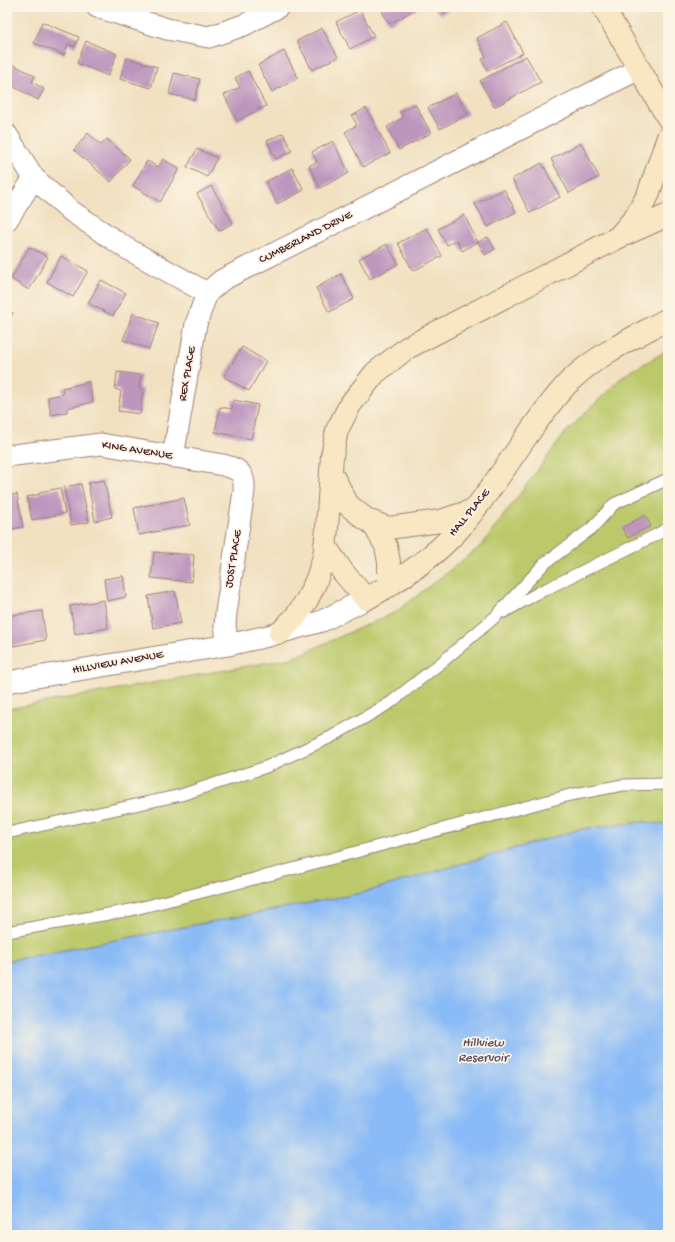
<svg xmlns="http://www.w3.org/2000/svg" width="675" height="1242" font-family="'Gochi Hand',sans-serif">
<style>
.green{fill:#bbc96b;stroke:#82744b}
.water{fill:#8bbbf6;stroke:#6a6d90}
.building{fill:#bd96be}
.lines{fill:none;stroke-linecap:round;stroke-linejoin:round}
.lane-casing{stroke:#9e8076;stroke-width:13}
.street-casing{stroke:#9e8076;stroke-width:23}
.secondary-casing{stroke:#9e8076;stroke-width:24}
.lane{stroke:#fff;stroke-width:11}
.street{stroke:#fff;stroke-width:21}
.secondary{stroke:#f9e7c3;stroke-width:22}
.labels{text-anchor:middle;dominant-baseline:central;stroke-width:3.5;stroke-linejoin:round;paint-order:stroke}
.street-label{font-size:12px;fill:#4a1f2b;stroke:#fcf5e5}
.water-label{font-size:13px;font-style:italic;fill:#5e4e68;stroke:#fcf5e5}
</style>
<rect width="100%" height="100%" fill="#fcf5e5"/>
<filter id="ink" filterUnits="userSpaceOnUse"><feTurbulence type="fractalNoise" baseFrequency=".025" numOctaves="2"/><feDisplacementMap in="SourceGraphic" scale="8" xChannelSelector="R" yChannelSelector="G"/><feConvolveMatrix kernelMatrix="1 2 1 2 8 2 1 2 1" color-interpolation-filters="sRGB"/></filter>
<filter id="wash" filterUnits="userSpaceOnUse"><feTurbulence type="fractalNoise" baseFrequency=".012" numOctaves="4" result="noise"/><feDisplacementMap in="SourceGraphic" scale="16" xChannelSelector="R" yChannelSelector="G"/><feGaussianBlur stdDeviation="0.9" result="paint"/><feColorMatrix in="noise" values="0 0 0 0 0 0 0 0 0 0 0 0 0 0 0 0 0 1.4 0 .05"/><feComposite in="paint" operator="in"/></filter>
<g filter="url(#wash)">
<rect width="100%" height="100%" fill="#f1e1c1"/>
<path class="green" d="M668 350V825L644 822 581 829 362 893 7 961V709L292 658 396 612 481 546 566 432 623 376Z"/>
<path class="water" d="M644 822 668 825V1235H7V961L362 893 581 829Z"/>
<g id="blocks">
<g class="building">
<path d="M385 7H415L416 9 389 24 381 9Z"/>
<path d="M436 7H450L451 9 440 15Z"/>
<path d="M360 10 374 36 350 49 336 22Z"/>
<path d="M42 22 79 37 75 47 68 44 64 55 34 43Z"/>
<path d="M507 22 523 53 488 71 482 59 486 57 477 38Z"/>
<path d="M322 28 338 57 312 70 297 41Z"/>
<path d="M86 41 117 54 108 76 77 63Z"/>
<path d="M284 51 298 78 272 92 258 65Z"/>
<path d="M526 56 541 82 494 107 480 81Z"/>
<path d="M127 58 157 67 151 88 120 79Z"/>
<path d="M14 65 35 76 32 82 44 89 38 100 7 83V77Z"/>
<path d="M248 71 266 106 237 121 224 95 240 87 235 78Z"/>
<path d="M174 73 200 79 195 100 169 94Z"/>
<path d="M456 93 468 114 440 129 428 108Z"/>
<path d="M415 104 431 133 399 150 387 127 403 118 400 112Z"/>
<path d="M366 108 390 153 363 167 345 132 357 125 352 116Z"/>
<path d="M88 133 101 145 107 139 130 159 111 182 74 150Z"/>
<path d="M283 133 292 151 276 159 267 141Z"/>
<path d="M333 141 349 173 320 188 309 166 317 162 312 152Z"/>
<path d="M581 143 599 177 569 193 551 159Z"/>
<path d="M197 149 217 158 207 177 187 167Z"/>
<path d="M163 159 179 169 160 202 133 186 147 161 158 167Z"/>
<path d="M542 163 560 197 530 213 512 179Z"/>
<path d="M292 168 304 190 277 204 266 182Z"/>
<path d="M211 186 233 223 219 231 197 194Z"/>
<path d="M504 189 516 212 488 227 475 204Z"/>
<path d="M464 215 478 242 462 251 457 240 447 245 438 229Z"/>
<path d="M427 228 442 256 413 271 398 243Z"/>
<path d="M488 237 495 249 485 255 478 242Z"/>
<path d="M387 244 398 264 370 279 359 259Z"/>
<path d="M29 247 48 257 29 290 11 279Z"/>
<path d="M61 256 88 271 73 297 47 282Z"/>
<path d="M341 274 354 299 329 312 316 288Z"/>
<path d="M101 280 126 293 113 316 88 303Z"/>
<path d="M7 310 13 313 7 323Z"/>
<path d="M133 313 159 323 149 349 123 340Z"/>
<path d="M242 347 266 361 249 391 224 377Z"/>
<path d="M117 372 141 375 139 389H143L140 414 118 411 121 391 115 389Z"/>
<path d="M89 382 93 402 67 408V412L51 415 48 397 63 394 62 388Z"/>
<path d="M233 400 258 405 251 439 215 432 220 407 232 409Z"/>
<path d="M104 480 112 517 95 521 88 483Z"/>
<path d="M81 484 89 522 71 525 64 487Z"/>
<path d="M60 488 65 513 32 520 27 497 40 494V492Z"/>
<path d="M17 494 23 527 7 530V496Z"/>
<path d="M184 498 190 525 139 535 134 508Z"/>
<path d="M645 515 651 526 628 538 622 528Z"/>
<path d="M154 552 194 555 192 582 151 578Z"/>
<path d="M123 576 126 597 107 601 104 579Z"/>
<path d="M175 591 181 623 153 628 148 596Z"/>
<path d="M104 600 108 628 75 634 70 606Z"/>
<path d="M42 611 46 640 7 647V626H8L7 616Z"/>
</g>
</g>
</g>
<g filter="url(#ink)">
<use href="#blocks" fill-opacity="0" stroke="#9e8076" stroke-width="1"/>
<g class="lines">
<defs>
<g id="lane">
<path d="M504 612 538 593 656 535 668 528"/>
<path d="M7 833 181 795 266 767 331 737 390 703 442 662 495 617 544 564 592 528 614 504 668 479"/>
<path d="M7 932 131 910 285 871 570 795 623 785 668 784"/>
</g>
<g id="street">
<path d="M97 7 167 29 209 37 244 25 278 7"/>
<path d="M7 135 34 178 71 211 126 248 207 293"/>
<path d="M7 220 34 178"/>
<path d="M207 293 222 280 639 69"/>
<path d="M7 456 101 444 223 465C240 469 245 474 244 491L226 613 225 626 228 645"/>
<path d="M173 457 196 324 207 293"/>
<path d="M7 682 228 645 268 636 322 621 366 599"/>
</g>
<g id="secondary">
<path d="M603 7 668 118"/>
<path d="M621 234 635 218 648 195 668 137"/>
<path d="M331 473 348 505 367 520 388 528 441 521 474 510"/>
<path d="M372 522 386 546 389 562V586"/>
<path d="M325 546 343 572 366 599C400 580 432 559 458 530 485 499 508 463 531 430 543 413 556 395 571 380 598 354 635 337 668 319"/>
<path d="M280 633 296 616 307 600 316 581 324 557 327 528 332 456 337 430 350 405 375 373 407 348 617 238 668 215"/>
</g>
</defs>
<use href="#lane" class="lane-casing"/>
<use href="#street" class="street-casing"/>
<use href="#secondary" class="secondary-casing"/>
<use href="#lane" class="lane"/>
<use href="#street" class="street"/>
<use href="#secondary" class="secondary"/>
</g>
</g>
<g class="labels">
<g class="street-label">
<text transform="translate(306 238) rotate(-27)">CUMBERLAND DRIVE</text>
<text transform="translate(188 374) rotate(-80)">REX PLACE</text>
<text transform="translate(137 451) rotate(9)">KING AVENUE</text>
<text transform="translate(470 513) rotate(-51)">HALL PLACE</text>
<text transform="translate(234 559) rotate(-81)">JOST PLACE</text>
<text transform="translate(118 663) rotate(-10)">HILLVIEW AVENUE</text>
</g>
<g class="water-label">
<text x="483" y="1043">Hillview<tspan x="483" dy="15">Reservoir</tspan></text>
</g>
</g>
<rect width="675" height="1242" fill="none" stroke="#fcf5e5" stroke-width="24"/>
</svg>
